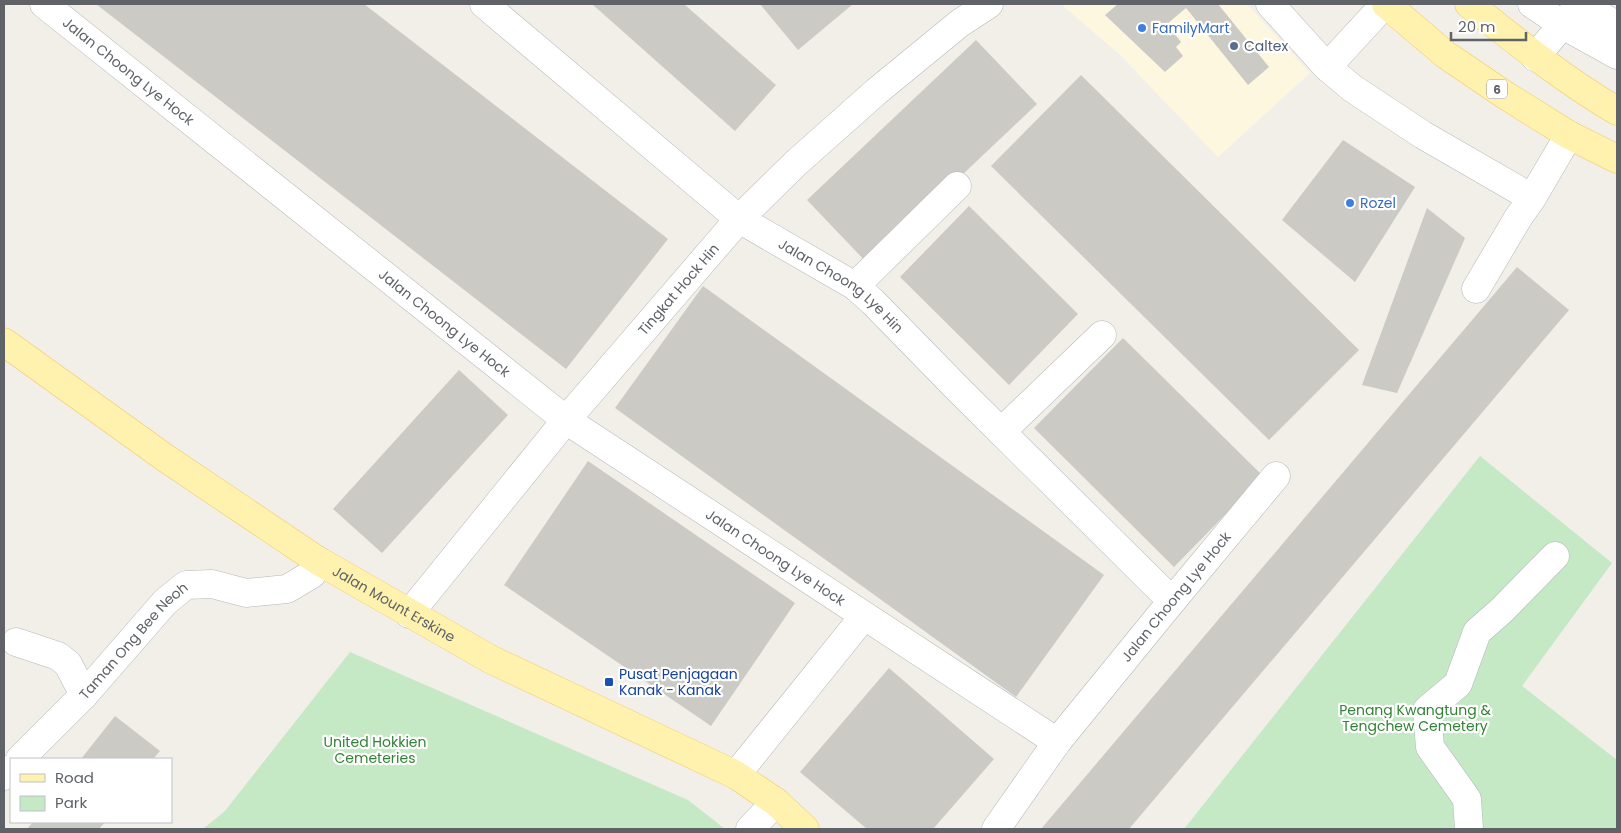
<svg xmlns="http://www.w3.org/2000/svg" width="1621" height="833" font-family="Poppins,sans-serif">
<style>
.commercial{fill:#fef7e0}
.green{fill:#c5e8c5}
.building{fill:#cccac5}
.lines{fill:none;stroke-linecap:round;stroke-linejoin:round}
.minor-casing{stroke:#b5b8bc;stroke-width:29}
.major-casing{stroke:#f2c960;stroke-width:29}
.minor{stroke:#fff;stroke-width:28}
.major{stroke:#fff2af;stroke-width:28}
.shop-dot{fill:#3f7fe0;stroke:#fff;stroke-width:2}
.service-dot{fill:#5c6f8a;stroke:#fff;stroke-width:2}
.transit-dot{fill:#1a4fb4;stroke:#fff;stroke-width:2}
.labels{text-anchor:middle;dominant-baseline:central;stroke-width:4.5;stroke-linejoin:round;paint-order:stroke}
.shield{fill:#fff;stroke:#8f9295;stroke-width:1}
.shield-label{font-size:12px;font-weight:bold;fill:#5f6368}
.shop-label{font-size:14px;fill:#366cbe;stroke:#fff;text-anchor:start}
.service-label{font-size:14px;fill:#4e5e75;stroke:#fff;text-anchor:start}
.street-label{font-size:14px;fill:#5f6368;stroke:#fff}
.transit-label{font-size:14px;fill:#164399;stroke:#fff;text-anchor:start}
.park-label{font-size:14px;fill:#348238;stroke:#fff}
</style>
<rect width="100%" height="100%" fill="#f1efe8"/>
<path class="commercial" d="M1061 4H1247L1310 73 1218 157 1119 54Z"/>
<g class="green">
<path d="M1480 456 1612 563 1522 686 1617 760V829H1184Z"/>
<path d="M350 652 688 800 725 829H203L225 811Z"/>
</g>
<g class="building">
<path d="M96 4H364L668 239 566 369Z"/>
<path d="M592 4H684L776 85 735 131Z"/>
<path d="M760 4H853L798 50Z"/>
<path d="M1118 4H1218L1269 67 1248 85 1186 8 1167 24 1181 42 1176 47 1183 56 1165 72 1105 15Z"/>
<path d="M976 40 1037 104 868 264 807 200Z"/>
<path d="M1081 75 1359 350 1269 440 991 166Z"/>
<path d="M1343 140 1415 187 1355 282 1282 220Z"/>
<path d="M969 206 1078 314 1009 385 900 277Z"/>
<path d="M1427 208 1465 238 1397 393 1362 385Z"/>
<path d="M1517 267 1569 310 1129 829H1041Z"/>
<path d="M703 286 1104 575 1016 697 615 408Z"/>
<path d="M1123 338 1263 476 1174 567 1034 428Z"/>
<path d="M459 370 508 415 382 553 333 509Z"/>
<path d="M588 461 795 603 711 726 504 585Z"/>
<path d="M889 668 994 759 933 829H867L800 772Z"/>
<path d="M115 716 160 751 153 759H81Z"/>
<path d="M33 822H105L99 829H27Z"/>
</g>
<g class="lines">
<defs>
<g id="minor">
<path id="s1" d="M44 4 566 420 1057 742"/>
<path id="s2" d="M484 4 739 219 855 286 873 302 958 389 1172 601"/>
<path d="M1270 4 1327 67 1352 88 1423 135 1532 198 1569 135"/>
<path d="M1532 4 1563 25 1617 55"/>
<path d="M1582 4 1617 26"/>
<path d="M1535 57 1580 4"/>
<path d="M1327 67 1385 4"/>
<path d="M855 286 957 186"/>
<path d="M1476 289 1518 218 1532 198"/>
<path d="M1001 432 1102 335"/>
<path id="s3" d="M409 614 566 420 739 219 796 163 877 91 960 23 989 4"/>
<path d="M16 642 58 656 68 664 84 695"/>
<path id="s4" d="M20 759 84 695 165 602 186 585 212 584 246 593 287 589 312 574 317 560"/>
<path d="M736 775 864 616"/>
<path d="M4 776 11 769"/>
<path d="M750 829 776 802"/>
<path id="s5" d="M996 829 1057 742 1172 601 1276 476"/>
<path d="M1469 829 1467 799 1430 747 1427 710 1458 684 1477 632 1501 611 1555 556"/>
</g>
<g id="major">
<path d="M1386 4 1446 55 1505 95 1569 135 1617 159"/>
<path d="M1469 4C1517 42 1564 80 1617 111"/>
<path id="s6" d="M4 342 164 457 317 560 490 659 736 775 776 802 805 829"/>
</g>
</defs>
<use href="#minor" class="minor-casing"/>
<use href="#major" class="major-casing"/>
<use href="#minor" class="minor"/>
<use href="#major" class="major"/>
</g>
<g class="shop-dot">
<circle cx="1142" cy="28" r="5"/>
<circle cx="1350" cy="203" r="5"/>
</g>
<circle class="service-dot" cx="1234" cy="46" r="5"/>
<rect class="transit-dot" x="604" y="677" width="10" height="10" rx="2.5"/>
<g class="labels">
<rect class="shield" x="1487" y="79.5" width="20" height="19" rx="4"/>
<g class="shield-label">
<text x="1497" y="89">6</text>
</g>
<g class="shop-label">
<text x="1152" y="28">FamilyMart</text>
<text x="1360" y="203">Rozel</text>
</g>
<g class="service-label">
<text x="1244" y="46">Caltex</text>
</g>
<g class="street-label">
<text stroke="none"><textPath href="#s1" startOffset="108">Jalan Choong Lye Hock</textPath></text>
<text stroke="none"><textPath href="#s2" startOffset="456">Jalan Choong Lye Hin</textPath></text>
<text stroke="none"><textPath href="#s3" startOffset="422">Tingkat Hock Hin</textPath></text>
<text stroke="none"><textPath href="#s1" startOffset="512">Jalan Choong Lye Hock</textPath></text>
<text stroke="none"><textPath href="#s1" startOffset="918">Jalan Choong Lye Hock</textPath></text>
<text stroke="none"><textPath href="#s5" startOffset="294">Jalan Choong Lye Hock</textPath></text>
<text stroke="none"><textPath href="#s6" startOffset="470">Jalan Mount Erskine</textPath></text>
<text stroke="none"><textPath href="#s4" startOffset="164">Taman Ong Bee Neoh</textPath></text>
</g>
<g class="transit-label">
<text x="619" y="674">Pusat Penjagaan<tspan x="619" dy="16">Kanak - Kanak</tspan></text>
</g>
<g class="park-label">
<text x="1415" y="710">Penang Kwangtung &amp;<tspan x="1415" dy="16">Tengchew Cemetery</tspan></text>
<text x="375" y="742">United Hokkien<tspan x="375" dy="16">Cemeteries</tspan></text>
</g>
</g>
<rect width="1621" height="833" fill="none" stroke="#5f6368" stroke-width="10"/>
<rect x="10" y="758" width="162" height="65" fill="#ffffff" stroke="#bfc1c3"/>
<rect x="20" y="774" width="25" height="8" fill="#fff2af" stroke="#bfc1c3"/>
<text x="55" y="783" font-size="15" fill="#5f6368">Road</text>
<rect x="20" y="796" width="25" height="15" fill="#c5e8c5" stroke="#bfc1c3"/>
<text x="55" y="808" font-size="15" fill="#5f6368">Park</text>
<path d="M1451 32v8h75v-8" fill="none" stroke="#5f6368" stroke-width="2.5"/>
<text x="1458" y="32" font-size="15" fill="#5f6368" stroke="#ffffff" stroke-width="4" paint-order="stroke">20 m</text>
</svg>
